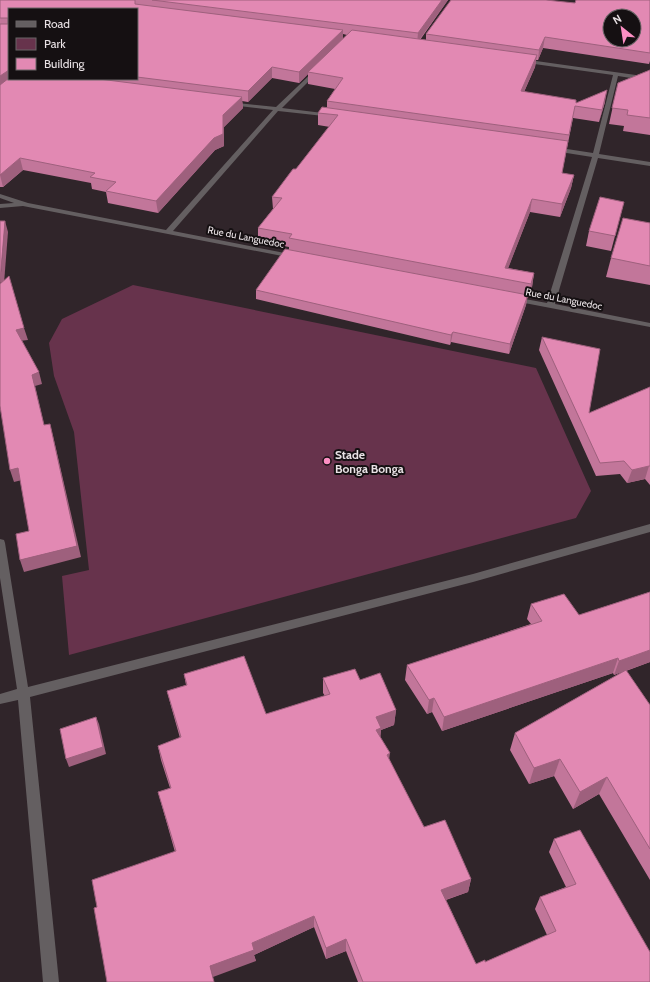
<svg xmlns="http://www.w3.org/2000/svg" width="650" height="982" font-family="Cabin,sans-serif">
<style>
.green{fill:#67334c}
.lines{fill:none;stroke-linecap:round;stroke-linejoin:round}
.minor{fill:#645f61;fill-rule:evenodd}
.wall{fill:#c2769a;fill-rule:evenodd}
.shaded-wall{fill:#9e607d}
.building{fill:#e289b3;stroke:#9e607d;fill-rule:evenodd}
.poi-dot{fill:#fc8fc3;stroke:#151012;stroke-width:1.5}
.labels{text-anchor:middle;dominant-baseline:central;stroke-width:4;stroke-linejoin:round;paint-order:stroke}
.far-street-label{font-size:10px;fill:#e9e2e5;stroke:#151012}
.poi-label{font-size:12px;font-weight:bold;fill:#e9e2e5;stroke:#151012;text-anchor:start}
</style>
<rect width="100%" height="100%" fill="#30252a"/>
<path class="green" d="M133 285 536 368 591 491 576 518 69 655 62 576 89 570 74 432 54 376 49 343 62 319Z"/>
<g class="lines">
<g class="minor">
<path d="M522 59 650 77V81L618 76 599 154 650 162V166L598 158 555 304 650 323V327L514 301 510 299 514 297 547 303 592 157 554 151 551 149 554 147 593 153 613 75 520 62V60Z"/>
<path d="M318 67 320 68V70L282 108 331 114 334 116 333 117 278 111 173 231 295 255H298V259L23 206 0 208V204L14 203 0 198V194L28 203 166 230 273 110 230 105 227 103 228 102 276 107Z"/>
<path d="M650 524V532L473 582 30 697 59 982H43L18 700 0 704V694L17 689 0 578V539L4 540 5 543 28 687 473 574Z"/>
</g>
</g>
<g class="wall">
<path d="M0 0H448L420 40H426V34L575 3 650 0V61L649 64 543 48 538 60H536L535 67 524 92 576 103 605 102 599 122 573 118 562 173 574 175 571 188 560 217 530 212 508 268 534 273 532 287 528 298H527L526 305 509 354 451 342 450 345 256 299V290L289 250V247L258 241V228L273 209 272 197 296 169 330 127 318 125V113L327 107V101L335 89 308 84V74L299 83 272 78 248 102 242 101 243 108 224 127V146L215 150 158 213 108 203 106 192 92 189 91 183 23 170 3 187H0ZM9 9H137V79H9ZM343 34 347 35 343 39Z"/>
<path d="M650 70V135L623 131 624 126 609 124 618 83Z"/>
<path d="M624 202 611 251 586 246 589 231Z"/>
<path d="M650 233V285L606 277 611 258Z"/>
<path d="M542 337 589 413 650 387V485L645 479 627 483 620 474 596 476 539 350Z"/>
<path d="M650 592V662L626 671 650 705V880L599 794 573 809 554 776 529 784 510 750 515 733 624 671 614 675 613 673 442 731 432 712 427 714 405 680 407 665 531 624 527 619 531 604 579 615Z"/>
<path d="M184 674 266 714 325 696 323 693V678L360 680 396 710 394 725 381 730 380 737 389 759 424 827 471 879 468 892 446 900 476 964 485 962 547 935 535 909 540 897 566 887 549 852 554 839 650 982H358L346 951 326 959 314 927 254 955 256 961 97 907 175 852 158 792 170 788 161 760 158 746 180 738 171 706 167 691 186 685Z"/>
</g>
<g class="shaded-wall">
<path d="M442 0H448L417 43 418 33Z"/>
<path d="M343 30V40L308 72V74L299 83V72Z"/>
<path d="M545 37 543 48 538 60 539 50Z"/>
<path d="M537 55 535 67 519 103 521 91Z"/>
<path d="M272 67V78L248 102V91Z"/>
<path d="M9 70V79L0 89V76Z"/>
<path d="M607 90 605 102 599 122Z"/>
<path d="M242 97 243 108 224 127V146L215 150 158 213 156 201 223 115Z"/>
<path d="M20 158 23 170 3 187 0 175Z"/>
<path d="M574 175 571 188 560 217 562 204Z"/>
<path d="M532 199 530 212 504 279 505 268Z"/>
<path d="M5 221 8 232 3 296 0 285Z"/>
<path d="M534 273 532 287 528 298 531 284Z"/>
<path d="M528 295 526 305 509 354 510 344Z"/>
<path d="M24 328 28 340 19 341 16 330Z"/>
<path d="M453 332 451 342 450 345 451 335Z"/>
<path d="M39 372 42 384 35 386 47 437 32 375Z"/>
<path d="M50 424 53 436 81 557 24 572 20 560 77 546Z"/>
<path d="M649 466 645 479 627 483 632 470Z"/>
<path d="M18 468 22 480 14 482 10 470Z"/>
<path d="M650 650V662L614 675 619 661Z"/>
<path d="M618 658 613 673 442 731 444 717Z"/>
<path d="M434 698 432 712 427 714 429 700Z"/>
<path d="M396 710 394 725 381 730 380 743 375 744 376 717Z"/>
<path d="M96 717 99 724 106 754 69 767 66 759Z"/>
<path d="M390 753 388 767 387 755Z"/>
<path d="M560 759 554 776 529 784 534 768Z"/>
<path d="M607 777 599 794 573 809 580 792Z"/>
<path d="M471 879 468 892 439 902 441 890Z"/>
<path d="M314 916V927L254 955 256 961 213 977 210 966 252 943Z"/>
<path d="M346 939V951L326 959V948Z"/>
</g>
<g class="building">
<path d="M0 0H135V4L343 30 299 72 272 67 248 91 137 77V9H9V70L0 76V24H8V18H0Z"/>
<path d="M152 0H442L418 33Z"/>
<path d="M451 0H546L575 3 576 0H650V53L545 37 539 50 426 34ZM610 16H634V40H610Z"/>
<path d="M352 30 537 55 521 91 576 100V103L607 90 602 110 575 106 569 135 327 101 343 78 308 72Z"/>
<path d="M650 70V118L627 115 628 110 612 108 618 83Z"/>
<path d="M9 78V79H99L242 97 223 115V134L214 138 156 201 106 191 116 182 90 177 95 173 20 158 0 175V85Z"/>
<path d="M322 107 568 141 562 173 574 175 562 204 532 199 505 268 534 273 531 284 289 238 292 234 258 228 282 198 272 197 293 169H296L338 115 318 113Z"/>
<path d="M600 197 624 202 615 236 589 231Z"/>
<path d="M623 218 650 223V266L611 258Z"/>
<path d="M0 221H5L0 282Z"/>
<path d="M285 249 528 295 510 344 453 332 451 335 256 290Z"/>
<path d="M9 276 24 328 16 330 39 372 32 375 44 425 50 424 77 546 20 560 16 534 29 531 18 468 10 470 0 406V284Z"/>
<path d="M542 337 600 349 589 413 650 387V466H649L632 470 624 461 600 463Z"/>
<path d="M650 592V650L619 661 618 658 444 717 434 698 429 700 407 665 542 621 531 604 564 594 579 615Z"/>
<path d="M244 656 266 714 330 694 323 678 355 669 360 680 380 673 396 710 376 717 381 728 376 730 390 753 387 755 424 827 445 820 471 879 441 890 476 964 485 960V962L556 931 540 897 576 884 554 839 580 830 650 952V982H363L346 939 326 948 314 916 252 943 254 950 210 966 214 982H107L94 908 97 907 92 880 176 851 158 792 171 788 158 746 181 737 167 691 187 685 184 674Z"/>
<path d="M626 670 650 705V849L607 777 580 792 560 759 534 768 515 733Z"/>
<path d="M96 717 103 747 66 759 60 729Z"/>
</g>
<circle class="poi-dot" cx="327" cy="461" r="4"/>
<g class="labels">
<g class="far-street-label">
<text transform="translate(246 237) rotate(11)">Rue du Languedoc</text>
<text transform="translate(564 299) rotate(11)">Rue du Languedoc</text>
</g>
<g class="poi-label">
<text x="335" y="454">Stade<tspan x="335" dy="14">Bonga Bonga</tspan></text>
</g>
</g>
<rect x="8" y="8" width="130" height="72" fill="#151012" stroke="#6a6466"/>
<rect x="16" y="21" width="20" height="6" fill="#645f61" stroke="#6a6466"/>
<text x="44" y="28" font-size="12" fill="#e9e2e5">Road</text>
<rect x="16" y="38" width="20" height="12" fill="#67334c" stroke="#6a6466"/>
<text x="44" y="48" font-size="12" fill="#e9e2e5">Park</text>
<rect x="16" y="58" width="20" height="12" fill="#e289b3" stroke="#6a6466"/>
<text x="44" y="68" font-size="12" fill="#e9e2e5">Building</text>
<g transform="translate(622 28) rotate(330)"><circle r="19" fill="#151012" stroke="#6a6466"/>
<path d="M0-3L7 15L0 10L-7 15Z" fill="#fc8fc3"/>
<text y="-6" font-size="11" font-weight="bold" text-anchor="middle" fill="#e9e2e5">N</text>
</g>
</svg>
